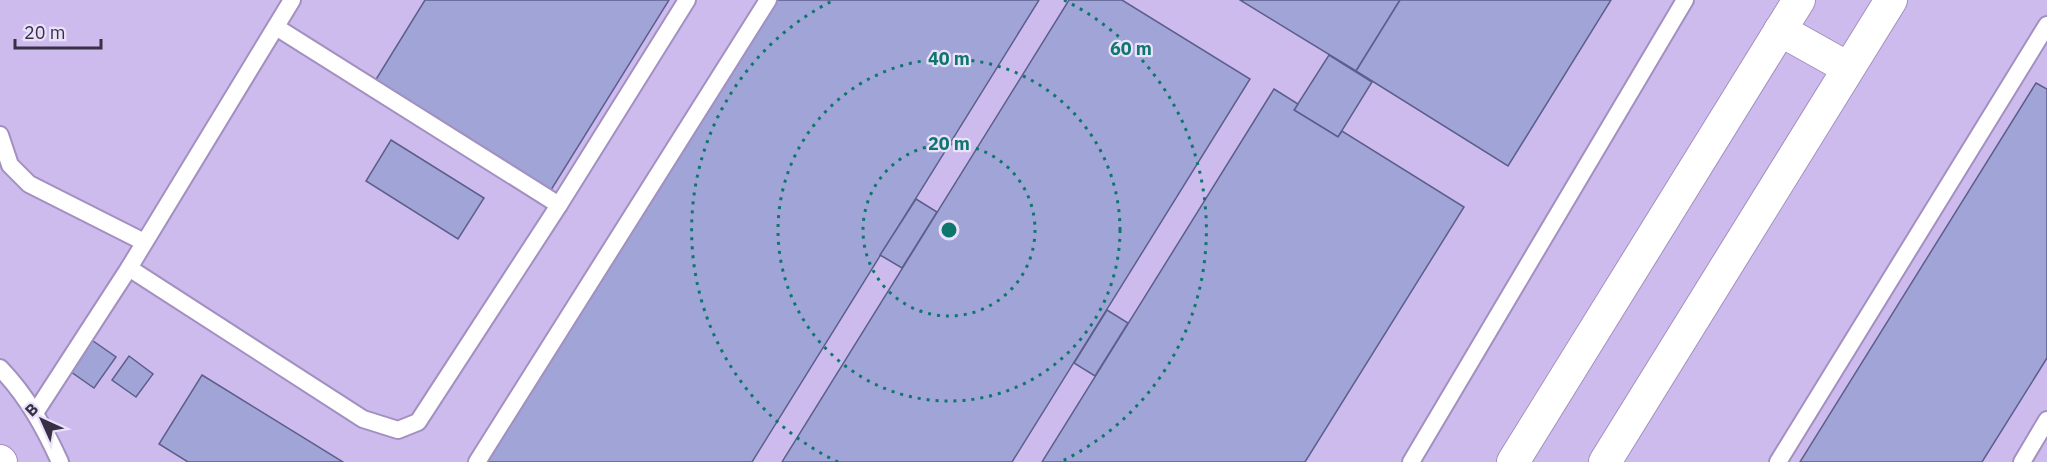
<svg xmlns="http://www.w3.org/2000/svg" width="2047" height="462" font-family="'IBM Plex Sans',sans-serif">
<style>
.building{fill:#a1a4d6;stroke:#5c5e8c;stroke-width:1.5}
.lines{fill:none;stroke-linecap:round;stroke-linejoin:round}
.lane-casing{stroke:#a290c0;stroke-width:20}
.street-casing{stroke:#a290c0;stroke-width:34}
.lane{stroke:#fff;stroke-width:16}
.street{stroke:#fff;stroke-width:32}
.ring{fill:none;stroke:#0f766e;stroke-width:3;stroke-dasharray:3 6}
.centre{fill:#0f766e;stroke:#eae1fb;stroke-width:3}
.ring-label{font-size:18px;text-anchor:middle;font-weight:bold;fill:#0f766e;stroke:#eae1fb;stroke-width:4.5;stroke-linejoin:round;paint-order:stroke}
</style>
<rect width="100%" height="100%" fill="#cebbee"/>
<g class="building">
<path d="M425 0H669L551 190 375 81Z"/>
<path d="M771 0H1039L752 462H483Z"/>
<path d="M1069 0H1122L1250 79 1012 462H782Z"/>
<path d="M1240 0H1400L1356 71Z"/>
<path d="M1400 0H1611L1508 166 1356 71Z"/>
<path d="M1329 55 1372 82 1338 137 1294 110Z"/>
<path d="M2036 83 2047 89V358L1982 462H1800Z"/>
<path d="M1274 89 1298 104 1294 110 1338 137 1342 131 1464 207 1305 462H1042Z"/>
<path d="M391 140 484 198 458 239 366 181Z"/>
<path d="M916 199 937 212 902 268 880 255Z"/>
<path d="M1107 310 1128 323 1095 376 1074 363Z"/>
<path d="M86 336 116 357 94 388 64 367Z"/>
<path d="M129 356 153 374 136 397 112 380Z"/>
<path d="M202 375 343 462H188L159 444Z"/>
</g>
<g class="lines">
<defs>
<g id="lane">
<path d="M0 135 10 165 29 184 144 242"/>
<path d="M559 205 687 0"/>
<path d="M129 268 363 419 398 430 418 422 559 205 276 27"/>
<path d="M0 368C27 396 44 427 60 462"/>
<path d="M35 413 129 268 292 0"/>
<path d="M477 462 768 0"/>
<path d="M1411 462 1685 0"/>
<path d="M1778 462 2047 25"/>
<path d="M2022 462 2047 420"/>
</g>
<g id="street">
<path d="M1780 30 1848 68"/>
<path d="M0 461 1 462"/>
<path d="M1513 462 1799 0"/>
<path d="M1605 462 1891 0"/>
</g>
</defs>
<use href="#lane" class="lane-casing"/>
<use href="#street" class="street-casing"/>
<use href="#lane" class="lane"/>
<use href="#street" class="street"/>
</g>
<g class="ring">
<circle cx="949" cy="230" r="86"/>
<circle cx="949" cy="230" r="171"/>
<path d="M838 462A257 257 0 0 1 834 0M1064 0A257 257 0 0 1 1060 462"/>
</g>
<circle cx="949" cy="230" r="9" class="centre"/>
<g class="ring-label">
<text x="1131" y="55">60 m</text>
<text x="949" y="65">40 m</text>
<text x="949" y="150">20 m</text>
</g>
<g transform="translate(42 420) rotate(315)" stroke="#eae1fb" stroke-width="4.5" paint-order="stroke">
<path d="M0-4.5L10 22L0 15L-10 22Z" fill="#383044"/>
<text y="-9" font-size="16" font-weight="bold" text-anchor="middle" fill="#383044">B</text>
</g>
<path d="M15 39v9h86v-9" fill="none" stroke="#383044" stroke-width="3"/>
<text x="24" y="39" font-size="18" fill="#383044" stroke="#eae1fb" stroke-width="4.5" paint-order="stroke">20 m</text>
</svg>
